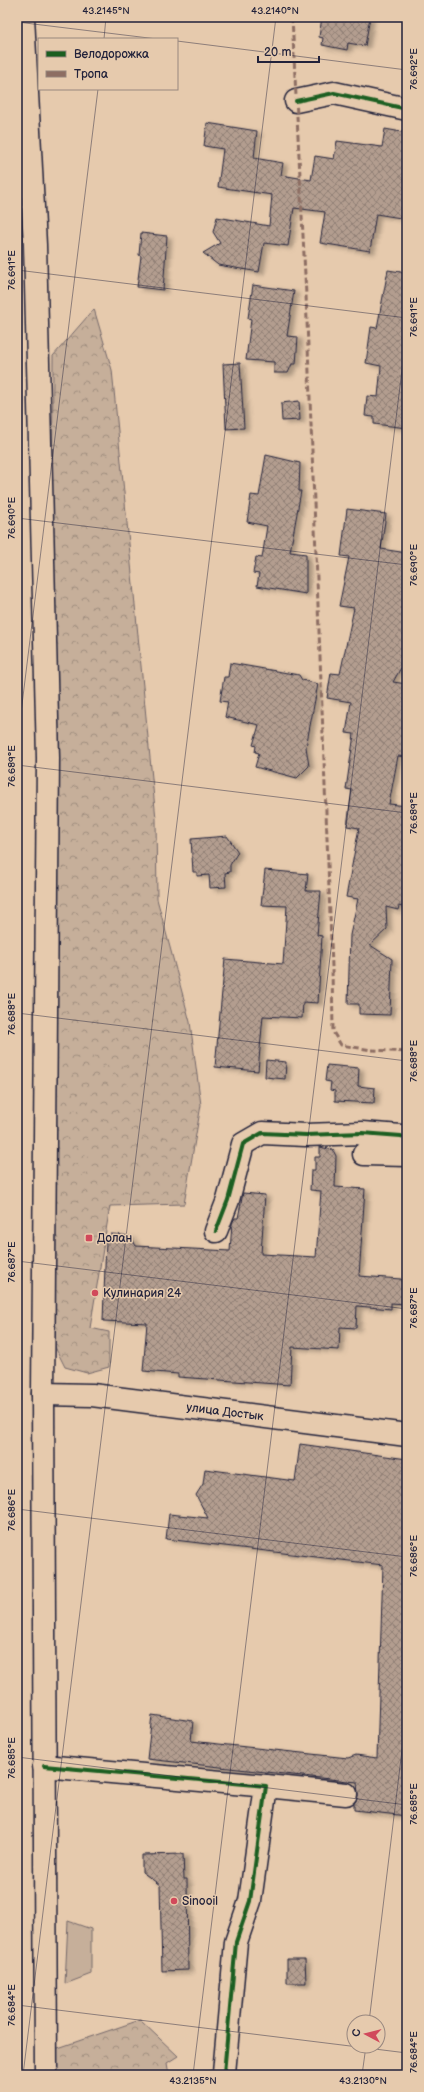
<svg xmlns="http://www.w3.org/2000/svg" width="424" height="2092" font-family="'Balsamiq Sans',sans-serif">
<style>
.green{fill:#c6af9a;stroke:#74686a}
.forest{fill:url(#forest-crowns);stroke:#74686a}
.building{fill:url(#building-cross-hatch);stroke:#22223b;filter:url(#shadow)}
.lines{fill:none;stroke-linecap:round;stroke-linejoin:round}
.minor-casing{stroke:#22223b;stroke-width:25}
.major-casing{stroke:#22223b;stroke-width:25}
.highway-casing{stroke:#22223b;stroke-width:25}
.minor{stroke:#e6caad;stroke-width:22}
.major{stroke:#e6caad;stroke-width:22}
.highway{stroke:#e6caad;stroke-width:22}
.quiet{stroke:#8d6e63;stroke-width:3;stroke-dasharray:6 3;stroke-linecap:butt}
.cycleway-casing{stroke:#e6caad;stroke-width:6}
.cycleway{stroke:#1b5e20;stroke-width:4}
.ticks{fill:none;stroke:#22223b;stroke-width:1;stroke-opacity:0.45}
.poi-dot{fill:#d1495b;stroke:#e6caad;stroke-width:1.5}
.labels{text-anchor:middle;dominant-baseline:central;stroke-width:3;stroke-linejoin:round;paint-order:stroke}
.poi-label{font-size:12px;fill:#22223b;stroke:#e6caad;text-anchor:start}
.street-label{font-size:12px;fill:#22223b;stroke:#e6caad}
.neatline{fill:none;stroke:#22223b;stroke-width:1.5}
.ticks-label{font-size:10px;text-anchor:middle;fill:#22223b}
</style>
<defs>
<pattern id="forest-crowns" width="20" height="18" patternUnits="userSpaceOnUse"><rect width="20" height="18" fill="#c6af9a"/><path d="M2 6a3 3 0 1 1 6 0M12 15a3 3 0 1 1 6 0" fill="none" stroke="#a08e7f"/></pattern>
<pattern id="building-cross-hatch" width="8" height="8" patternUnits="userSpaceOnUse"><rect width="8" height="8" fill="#b39d8f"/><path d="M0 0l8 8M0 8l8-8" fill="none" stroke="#918076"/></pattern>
<filter id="shadow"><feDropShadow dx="4.5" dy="2.5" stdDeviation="2" flood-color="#0004"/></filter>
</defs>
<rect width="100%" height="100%" fill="#e6caad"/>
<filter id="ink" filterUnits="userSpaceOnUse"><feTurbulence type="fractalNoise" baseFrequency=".025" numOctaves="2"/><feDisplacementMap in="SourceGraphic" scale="8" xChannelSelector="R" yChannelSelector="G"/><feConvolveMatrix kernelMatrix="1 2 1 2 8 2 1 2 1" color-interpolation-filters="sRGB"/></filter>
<g filter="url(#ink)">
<path class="green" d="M68 1921 91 1929V1974L65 1984Z"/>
<g class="forest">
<path d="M94 309 112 370 156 819 157 899 190 1022 201 1105 184 1204 110 1206 90 1328 109 1332V1367L87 1373 65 1367 48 1333 53 356Z"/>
<path d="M140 2020 178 2056 167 2063 169 2075H56L55 2049Z"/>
</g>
<g class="building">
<path d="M322 17H370L365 46 348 43 347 50 322 45 323 38 319 37Z"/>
<path d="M207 123 257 131 254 158 283 163 281 175 311 180 315 156 334 159 337 141 382 147 385 129 407 133V219L376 214 370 251 320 243 325 212 294 208 288 246 264 243 259 272 218 265 203 253 220 243 213 232 217 217 269 226 272 195 218 187 223 149 204 146Z"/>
<path d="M141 233 167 236 163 290 137 287 141 256 139 255Z"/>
<path d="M388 270 407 273V428L374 424V417L365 416 367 396 378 397 381 366 366 363 371 327 377 328Z"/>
<path d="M253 285 294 291 287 336 298 337 296 364H292L288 373H274V362L246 360 251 319 248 318Z"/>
<path d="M240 363 244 428 226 429 223 364Z"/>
<path d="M299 401 300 420 282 421 281 403Z"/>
<path d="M266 455 300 463 299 491H301L290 552 306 554V594L257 586 259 574 253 573 256 557 262 558 267 526 247 522 251 495 259 496Z"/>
<path d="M347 509 386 514 381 549 407 553V657L393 682 407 684V757L398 756 389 804 407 806V908L399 906 398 910 386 907 387 929 370 945 392 959 390 1015 359 1014V1004H348L350 935 358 899 346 897 359 828 347 826 352 790 346 789 354 734 346 733 351 702 327 698 331 673 340 674 354 608 339 606 349 557 341 556Z"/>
<path d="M230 663 299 675 302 680 318 684 306 747 309 766 297 778 255 767 259 753 255 752 256 746 253 745 259 725 225 717 228 702 220 701 224 677H228Z"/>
<path d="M227 836 238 852 230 865V872L225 873 226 887 210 888 209 875 197 876V872H193L191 839Z"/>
<path d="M265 870 308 874 306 891H321L317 935 322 936 318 1003 303 1002 302 1018 263 1016 258 1071 215 1067 225 959 283 964 287 906 261 905Z"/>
<path d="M266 1060 286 1062 285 1079 265 1077Z"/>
<path d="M327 1065 359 1068 358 1086 375 1088 374 1103 335 1101V1091L330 1090 331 1082 325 1081Z"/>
<path d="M320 1147 333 1150 336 1156 335 1187 365 1189 359 1276 401 1279 406 1285 405 1304 391 1303V1309L357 1306 356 1328 340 1327 339 1350 292 1347 290 1385 178 1377V1374L143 1371 147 1323 103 1321 106 1240 111 1234 123 1235 131 1237 136 1246 230 1251 232 1223 235 1218H238L243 1193 265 1195 261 1254 316 1257 321 1191 310 1190 311 1170H315V1157H320Z"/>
<path d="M300 1444 407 1459V1816L354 1810V1803L358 1796 357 1782 147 1759 152 1715 193 1721 191 1741 348 1758 356 1755 377 1758 383 1565 166 1539 169 1514 208 1518 196 1495 203 1484 205 1469 295 1481Z"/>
<path d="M183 1854 184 1879H187L188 1970 162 1971 160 1885 142 1872V1855Z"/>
<path d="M287 1959H305L306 1983H287Z"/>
</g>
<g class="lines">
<defs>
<g id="minor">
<path d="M296 101 334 93 407 109"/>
<path d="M364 1154 407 1155"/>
<path d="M216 1231 228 1200 243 1144 262 1133 306 1135 362 1133 401 1136 407 1139"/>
<path d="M44 1766 266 1786 250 1901 236 1942 224 2073"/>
<path d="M266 1786 346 1794"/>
</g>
<path id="major" d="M43 1394 92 1395 407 1435"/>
<path id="highway" d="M23 17 35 245 48 758 43 1394 46 2075"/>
</defs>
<use href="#minor" class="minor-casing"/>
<use href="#major" class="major-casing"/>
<use href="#highway" class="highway-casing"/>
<use href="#minor" class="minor"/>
<use href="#major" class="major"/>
<use href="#highway" class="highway"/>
<g class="quiet">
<path d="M292 17 306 295 332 967 333 1032 341 1045 371 1050 407 1052"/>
<path d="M199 2075 212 2071 235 2075"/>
</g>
<defs>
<g id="cycleway">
<path d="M296 101 334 93 407 109"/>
<path d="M216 1231 228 1200 243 1144 262 1133 306 1135 362 1133 401 1136 407 1139"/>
<path d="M44 1766 266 1786 250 1901 236 1942 224 2073"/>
</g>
</defs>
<use href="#cycleway" class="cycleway-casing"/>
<use href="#cycleway" class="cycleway"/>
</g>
</g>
<path class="ticks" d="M17 22 157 39M104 39 106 17M177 41 407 70M17 270 407 318M17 518 407 565M17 745 98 89M17 765 407 813M17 1013 407 1061M17 1261 407 1309M17 1509 407 1557M17 1757 407 1805M17 2005 407 2053M369 2022 407 1709M23 2075 276 17M193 2075 407 329M362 2075 366 2046"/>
<g class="poi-dot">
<rect x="85" y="1234" width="8" height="8" rx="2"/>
<circle cx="95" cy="1293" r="4"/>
<circle cx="174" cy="1901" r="4"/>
</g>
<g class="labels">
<g class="poi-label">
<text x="97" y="1238">Долан</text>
<text x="103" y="1293">Кулинария 24</text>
<text x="182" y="1901">Sinooil</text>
</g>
<g class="street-label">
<text transform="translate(225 1412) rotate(7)">улица Достык</text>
</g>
</g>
<rect width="424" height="2092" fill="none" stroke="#e6caad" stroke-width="44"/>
<rect x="38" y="38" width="140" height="52" fill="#e6caad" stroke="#98877f"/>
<rect x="46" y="51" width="20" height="6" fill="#1b5e20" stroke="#98877f"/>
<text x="74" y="58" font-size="12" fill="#22223b">Велодорожка</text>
<rect x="46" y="71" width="20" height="6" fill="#8d6e63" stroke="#98877f"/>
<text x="74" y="78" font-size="12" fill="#22223b">Тропа</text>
<g transform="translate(366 2034) rotate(277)"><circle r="19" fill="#e6caad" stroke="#98877f"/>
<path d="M0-3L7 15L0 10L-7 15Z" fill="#d1495b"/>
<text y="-6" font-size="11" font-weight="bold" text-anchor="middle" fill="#22223b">С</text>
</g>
<path d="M258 56v6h61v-6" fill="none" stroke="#22223b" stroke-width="2"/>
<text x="264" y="56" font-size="12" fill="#22223b" stroke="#e6caad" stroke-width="3" paint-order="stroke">20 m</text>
<rect x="22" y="22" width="380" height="2048" class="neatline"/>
<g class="ticks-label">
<text x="106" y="14">43.2145°N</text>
<text x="275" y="14">43.2140°N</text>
<text transform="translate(413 69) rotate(-90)" y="4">76.692°E</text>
<text transform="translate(11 270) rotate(-90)" y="4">76.691°E</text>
<text transform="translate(413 317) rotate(-90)" y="4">76.691°E</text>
<text transform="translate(11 518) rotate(-90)" y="4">76.690°E</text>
<text transform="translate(413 565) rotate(-90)" y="4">76.690°E</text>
<text transform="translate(11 766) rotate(-90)" y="4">76.689°E</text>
<text transform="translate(413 813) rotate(-90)" y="4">76.689°E</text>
<text transform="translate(11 1014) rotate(-90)" y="4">76.688°E</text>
<text transform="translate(413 1061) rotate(-90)" y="4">76.688°E</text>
<text transform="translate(11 1262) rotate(-90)" y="4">76.687°E</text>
<text transform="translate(413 1308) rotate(-90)" y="4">76.687°E</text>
<text transform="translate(11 1510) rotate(-90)" y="4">76.686°E</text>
<text transform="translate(413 1556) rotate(-90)" y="4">76.686°E</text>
<text transform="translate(11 1758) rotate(-90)" y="4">76.685°E</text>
<text transform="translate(413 1804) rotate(-90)" y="4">76.685°E</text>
<text transform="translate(11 2005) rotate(-90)" y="4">76.684°E</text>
<text transform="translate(413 2052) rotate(-90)" y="4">76.684°E</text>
<text x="193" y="2084">43.2135°N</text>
<text x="363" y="2084">43.2130°N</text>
</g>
</svg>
